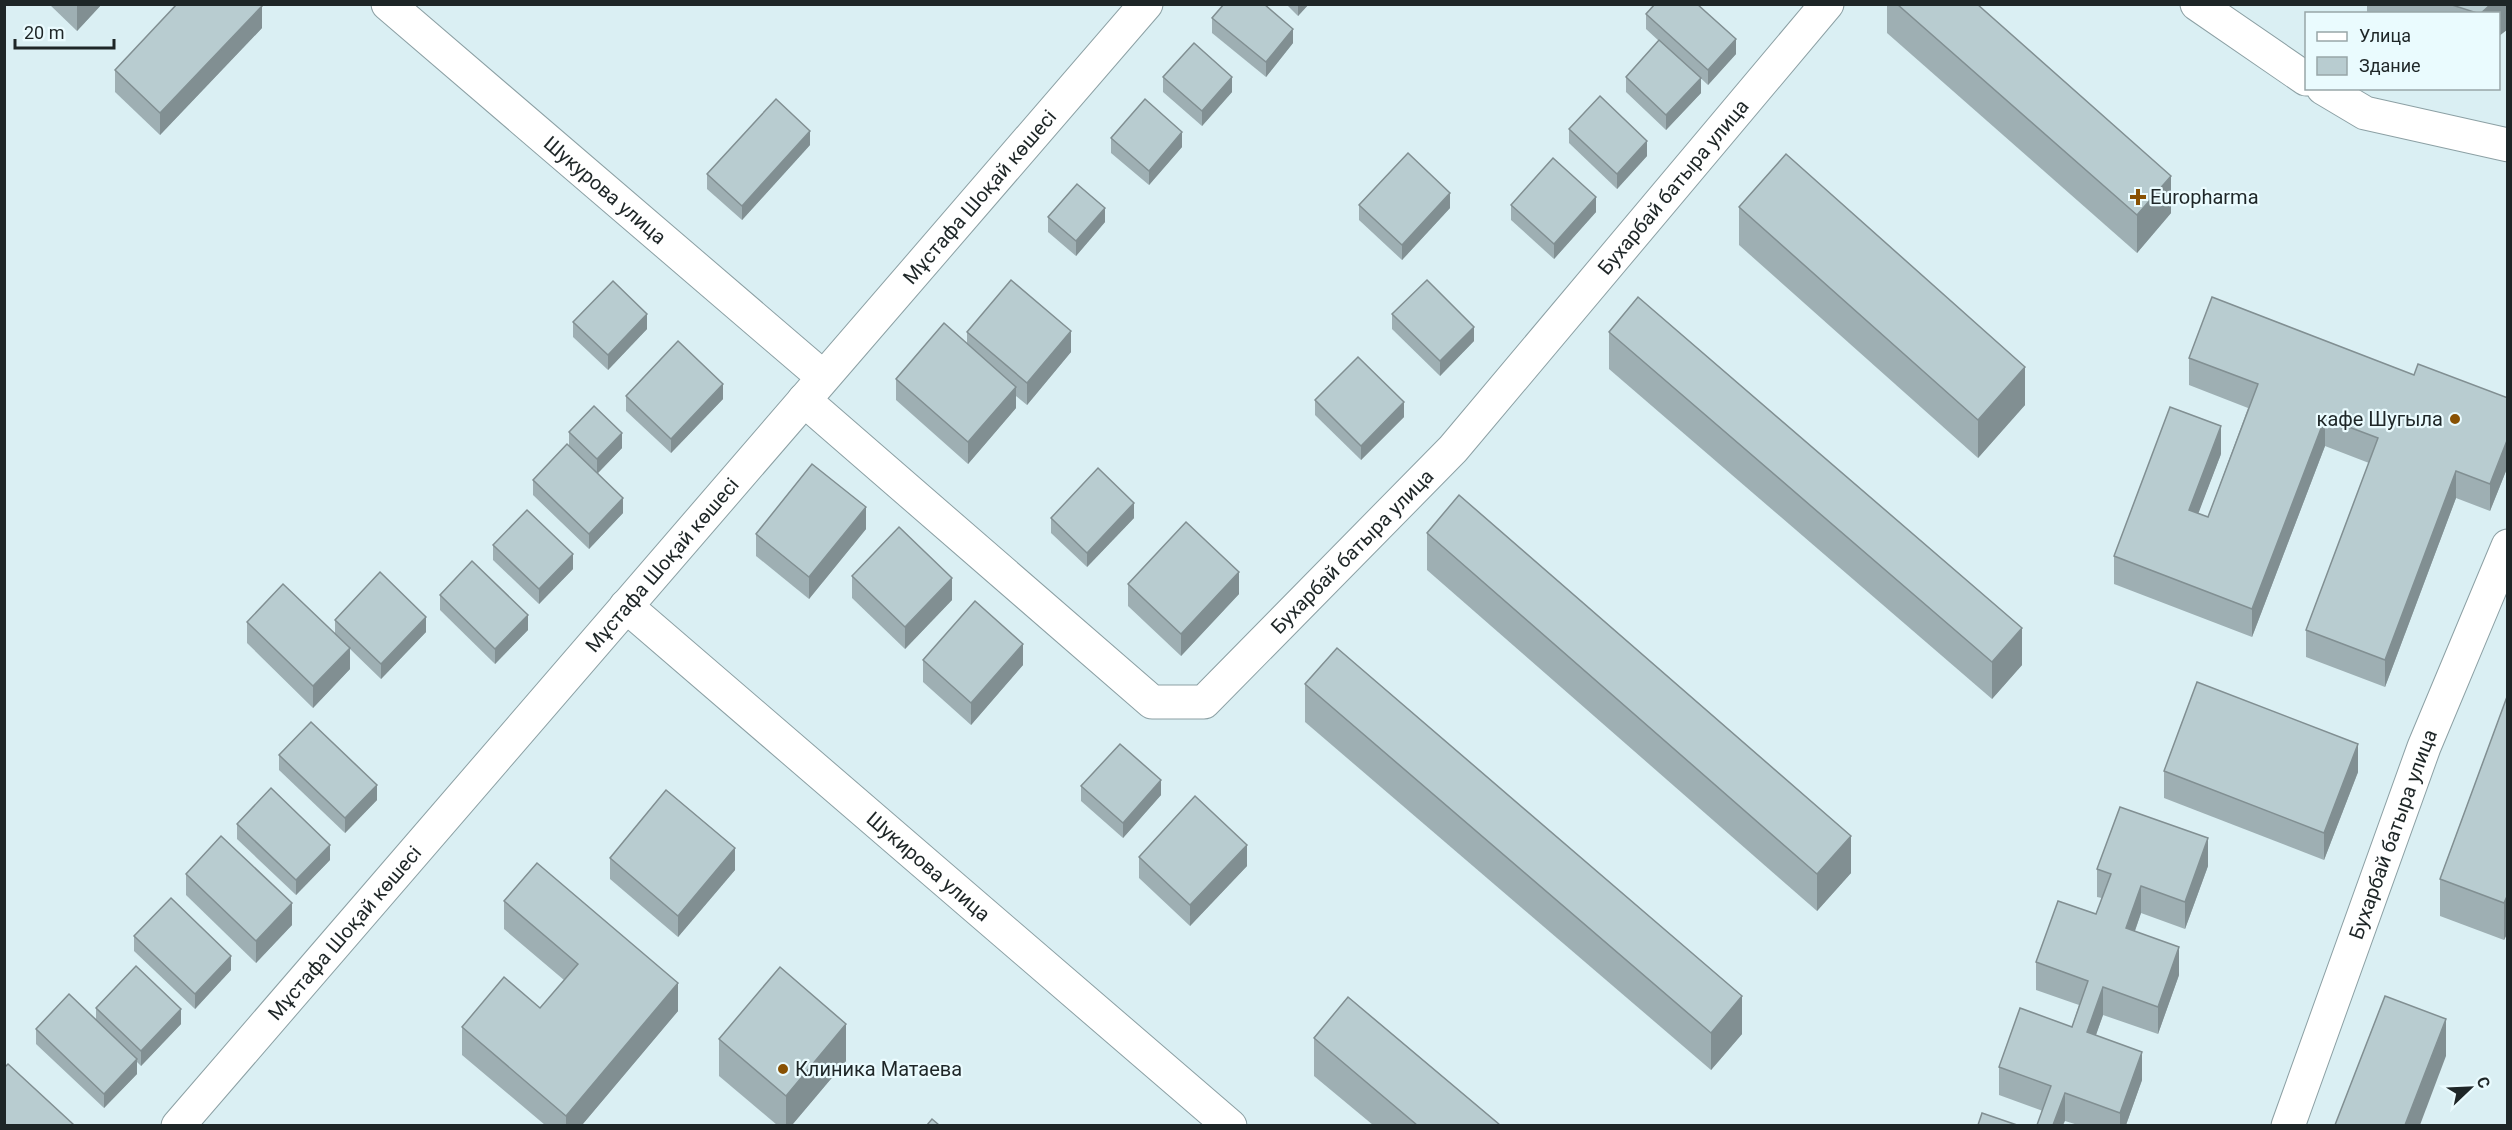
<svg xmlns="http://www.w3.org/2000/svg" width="2512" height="1130" font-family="Roboto,sans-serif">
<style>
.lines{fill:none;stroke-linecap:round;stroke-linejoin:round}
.minor-casing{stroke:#8ca0a4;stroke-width:35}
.tertiary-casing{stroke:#8ca0a4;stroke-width:35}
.minor{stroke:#fff;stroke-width:33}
.tertiary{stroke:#fff;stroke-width:33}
.wall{fill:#9eafb3}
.shaded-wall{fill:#818f92}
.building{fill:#b8ccd0;stroke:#818f92;stroke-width:1.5}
.poi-dot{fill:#885103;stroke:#eafbfe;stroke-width:2}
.labels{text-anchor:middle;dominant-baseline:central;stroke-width:4.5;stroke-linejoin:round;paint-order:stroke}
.street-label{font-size:20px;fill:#1e2627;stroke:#eafbfe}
.poi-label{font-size:20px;fill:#1e2627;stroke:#eafbfe;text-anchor:start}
</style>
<rect width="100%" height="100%" fill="#daeff3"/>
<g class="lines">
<defs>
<g id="minor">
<path id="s1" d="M388 4 823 377"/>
<path id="s2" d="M804 400 1152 702H1204L1453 449 1827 4"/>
<path id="s3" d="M626 606 1230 1126"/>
<path id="s4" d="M2288 1126 2424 747 2508 546"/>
</g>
<g id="tertiary">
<path d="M2197 4 2306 79"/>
<path d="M2323 88 2365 113 2508 145"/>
<path id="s5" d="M178 1126 1146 4"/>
</g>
</defs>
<use href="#minor" class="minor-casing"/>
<use href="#tertiary" class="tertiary-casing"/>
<use href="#minor" class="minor"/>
<use href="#tertiary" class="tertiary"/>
</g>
<g class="wall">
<path d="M49 4H102L77 31Z"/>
<path d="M1286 4H1309L1298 16Z"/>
<path d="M1887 4H1977L2171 213 2137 253 1887 33Z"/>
<path d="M2367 4H2508V29L2499 36V14H2367Z"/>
<path d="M1646 14 1736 54 1708 85 1692 70 1701 93 1666 130 1626 92V77L1659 41 1646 29Z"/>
<path d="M1212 18 1293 43 1266 77 1212 33Z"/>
<path d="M262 28 160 135 115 92V70Z"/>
<path d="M1163 77 1232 92 1202 126 1163 92Z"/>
<path d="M1569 129 1647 156 1617 189 1569 143Z"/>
<path d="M1111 138 1182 147 1149 185 1111 153Z"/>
<path d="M810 145 742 220 707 189V174Z"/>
<path d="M1359 205 1450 208 1402 260 1359 220Z"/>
<path d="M1511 205 1596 212 1554 259 1511 220Z"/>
<path d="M1739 207 2025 405 1978 458 1739 245Z"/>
<path d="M1048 217 1105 222 1076 256 1048 232Z"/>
<path d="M1392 314 1474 341 1440 376 1392 329Z"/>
<path d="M573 322 647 329 608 370 573 337Z"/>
<path d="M967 332 1071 352 1027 405 1016 396V408L968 464 896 400V379L967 343Z"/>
<path d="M1609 332 2022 665 1992 699 1609 369Z"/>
<path d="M2189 358 2414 375 2508 398V466L2490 511 2456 498 2385 687 2306 657V630L2369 463 2325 446 2252 637 2114 584V556L2221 454 2198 513 2208 517 2248 408 2189 385Z"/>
<path d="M626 396 723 399 671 453 626 411Z"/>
<path d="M1315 400 1404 417 1361 460 1315 415Z"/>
<path d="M569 432 622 448 598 473 623 513 589 549 533 495V480L569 446Z"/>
<path d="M1051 518H1134L1087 567 1051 533Z"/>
<path d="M866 529 809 599 756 556V534Z"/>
<path d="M1427 533 1851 873 1817 911 1427 570Z"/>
<path d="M493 545 573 569 539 604 493 560Z"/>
<path d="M852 576 952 600 905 649 852 598Z"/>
<path d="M1128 584 1239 594 1181 656 1128 606Z"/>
<path d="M440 595 528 630 495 664 440 610Z"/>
<path d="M335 620 426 632 381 679 350 649V669L313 708 247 643V622L335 633Z"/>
<path d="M923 660 1023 665 971 725 923 682Z"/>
<path d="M1305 684 1742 1034 1711 1070 1305 722Z"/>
<path d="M2508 694V932L2504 940 2440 916V879Z"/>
<path d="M279 755 377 800 345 833 279 770Z"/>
<path d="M2164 771 2358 772 2324 860 2164 798Z"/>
<path d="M1081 786 1161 795 1123 838 1081 801Z"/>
<path d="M237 824 330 860 296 895 237 839Z"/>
<path d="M1139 857 1247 866 1190 926 1139 878Z"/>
<path d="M610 858 735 870 678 937 610 879Z"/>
<path d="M2208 866 2185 929 2141 913 2135 931 2179 975 2158 1034 2103 1015 2096 1035 2142 1080 2126 1125H2078L2065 1121 2043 1111 1999 1095V1067L2072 1027 2079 1005 2036 990V962L2096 914 2102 898 2097 897V869Z"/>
<path d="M186 874 292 925 256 963 186 895Z"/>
<path d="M504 901 678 1011 582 1125H545L462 1055V1027L540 1008 564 980 504 929Z"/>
<path d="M134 936 231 970 195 1009 134 951Z"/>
<path d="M96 1008 181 1024 141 1066 137 1062V1074L104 1108 36 1044V1029L96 1020Z"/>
<path d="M1314 1038 1500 1125H1373L1314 1076Z"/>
<path d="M719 1039 846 1061 792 1125H777L719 1076Z"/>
</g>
<g class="shaded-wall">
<path d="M77 4H102L77 31Z"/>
<path d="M1298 4H1309L1298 16Z"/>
<path d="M2491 4H2508V29L2499 36V14H2480Z"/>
<path d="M262 6V28L160 135V113Z"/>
<path d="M1293 29V43L1266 77V62Z"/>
<path d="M1736 39V54L1708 85V70Z"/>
<path d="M1232 77V92L1202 126V111Z"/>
<path d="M1701 78V93L1666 130V115Z"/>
<path d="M810 131V145L742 220V206Z"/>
<path d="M1182 132V147L1149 185V171Z"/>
<path d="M1647 141V156L1617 189V174Z"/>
<path d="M2171 176V213L2137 253V215Z"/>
<path d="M1450 193V208L1402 260V245Z"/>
<path d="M1596 197V212L1554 259V244Z"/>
<path d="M1105 208V222L1076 256V241Z"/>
<path d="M647 314V329L608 370V355Z"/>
<path d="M1474 327V341L1440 376V361Z"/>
<path d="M1071 331V352L1027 405V383Z"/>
<path d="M2025 367V405L1978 458V420Z"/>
<path d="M723 384V399L671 453V439Z"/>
<path d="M1016 387V408L968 464V442Z"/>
<path d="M1404 402V417L1361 460V446Z"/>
<path d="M2325 418V446L2252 637V609Z"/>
<path d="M2221 426V454L2189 538V510Z"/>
<path d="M622 433V448L597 474V459Z"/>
<path d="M2508 438V466L2490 511V484Z"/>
<path d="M2456 471V498L2385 687V660Z"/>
<path d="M623 498V513L589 549V534Z"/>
<path d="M1134 503V518L1087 567V553Z"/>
<path d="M866 507V529L809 599V577Z"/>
<path d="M573 554V569L539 604V589Z"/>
<path d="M1239 572V594L1181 656V634Z"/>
<path d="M952 578V600L905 649V627Z"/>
<path d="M528 615V630L495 664V649Z"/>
<path d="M426 617V632L381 679V664Z"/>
<path d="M2022 628V665L1992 699V662Z"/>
<path d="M1023 644V665L971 725V703Z"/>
<path d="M350 648V669L313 708V686Z"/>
<path d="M2358 744V772L2324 860V833Z"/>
<path d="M1161 780V795L1123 838V823Z"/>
<path d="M377 785V800L345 833V818Z"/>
<path d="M1851 836V873L1817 911V874Z"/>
<path d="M2208 838V866L2185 929V902Z"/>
<path d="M330 845V860L296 895V880Z"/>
<path d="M1247 845V866L1190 926V905Z"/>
<path d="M735 848V870L678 937V916Z"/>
<path d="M2141 886V913L2126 956V928Z"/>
<path d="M2508 894V932L2504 940V903Z"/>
<path d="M292 903V925L256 963V941Z"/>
<path d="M2179 947V975L2158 1034V1007Z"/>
<path d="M231 956V970L195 1009V994Z"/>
<path d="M678 983V1011L582 1125H566V1116Z"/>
<path d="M2103 987V1015L2087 1060V1032Z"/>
<path d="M1742 996V1034L1711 1070V1033Z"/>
<path d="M181 1009V1024L141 1066V1051Z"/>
<path d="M2446 1019V1056L2420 1125H2405Z"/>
<path d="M846 1024V1061L792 1125H786V1096Z"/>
<path d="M2142 1052V1080L2126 1125H2120V1113Z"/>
<path d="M137 1059V1074L104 1108V1094Z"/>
<path d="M2065 1093V1121L2063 1125H2053Z"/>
</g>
<g class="building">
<path d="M177 4H261L262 6 160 113 115 70Z"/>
<path d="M1224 4H1264L1293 29 1266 62 1212 18Z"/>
<path d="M1655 4H1697L1736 39 1708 70 1646 14Z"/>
<path d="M1897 4H1977L2171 176 2137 215Z"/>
<path d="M2449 4H2491L2480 14Z"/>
<path d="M1659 40 1701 78 1666 115 1626 77Z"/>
<path d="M1194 43 1232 77 1202 111 1163 77Z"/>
<path d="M1600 96 1647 141 1617 174 1569 129Z"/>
<path d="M776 99 810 131 742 206 707 174Z"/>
<path d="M1145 99 1182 132 1149 171 1111 138Z"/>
<path d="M1408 153 1450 193 1402 245 1359 205Z"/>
<path d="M1786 154 2025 367 1978 420 1739 207Z"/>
<path d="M1553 158 1596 197 1554 244 1511 205Z"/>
<path d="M1077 184 1105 208 1076 241 1048 217Z"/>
<path d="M1011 280 1071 331 1027 383 967 332Z"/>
<path d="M1427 280 1474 327 1440 361 1392 314Z"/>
<path d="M613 281 647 314 608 355 573 322Z"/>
<path d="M1638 297 2022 628 1992 662 1609 332Z"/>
<path d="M2212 297 2414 375 2418 364 2508 398V438L2490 484 2456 471 2385 660 2306 630 2378 438 2325 418 2252 609 2114 556 2170 407 2221 426 2189 510 2208 517 2258 384 2189 358Z"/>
<path d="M944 323 1016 387 968 442 896 379Z"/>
<path d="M678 341 723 384 671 439 626 396Z"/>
<path d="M1358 357 1404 402 1361 446 1315 400Z"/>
<path d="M594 406 622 433 597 459 569 432Z"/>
<path d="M567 444 623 498 589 534 533 480Z"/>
<path d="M812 464 866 507 809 577 756 534Z"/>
<path d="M1098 468 1134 503 1087 553 1051 518Z"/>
<path d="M1459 495 1851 836 1817 874 1427 533Z"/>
<path d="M527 510 573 554 539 589 493 545Z"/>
<path d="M1186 522 1239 572 1181 634 1128 584Z"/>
<path d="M899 527 952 578 905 627 852 576Z"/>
<path d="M472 561 528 615 495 649 440 595Z"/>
<path d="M380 572 426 617 381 664 335 620Z"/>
<path d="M283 584 350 648 313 686 247 622Z"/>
<path d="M975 601 1023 644 971 703 923 660Z"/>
<path d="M1337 648 1742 996 1711 1033 1305 684Z"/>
<path d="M2197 682 2358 744 2324 833 2164 771Z"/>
<path d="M2508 694V894L2504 903 2440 879Z"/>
<path d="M311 722 377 785 345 818 279 755Z"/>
<path d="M1120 744 1161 780 1123 823 1081 786Z"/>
<path d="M271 788 330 845 296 880 237 824Z"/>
<path d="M666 790 735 848 678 916 610 858Z"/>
<path d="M1195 796 1247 845 1190 905 1139 857Z"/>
<path d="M2120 807 2208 838 2185 902 2141 886 2126 928 2179 947 2158 1007 2103 987 2087 1032 2142 1052 2120 1113 2065 1093 2053 1125H2037L2051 1086 1999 1067 2020 1008 2072 1027 2088 981 2036 962 2058 901 2096 914 2111 874 2097 869Z"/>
<path d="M221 836 292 903 256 941 186 874Z"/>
<path d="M537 863 678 983 566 1116 462 1027 504 977 540 1008 578 964 504 901Z"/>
<path d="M171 898 231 956 195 994 134 936Z"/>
<path d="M136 966 181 1009 141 1051 96 1008Z"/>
<path d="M780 967 846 1024 786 1096 719 1039Z"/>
<path d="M69 994 137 1059 104 1094 36 1029Z"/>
<path d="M2385 996 2446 1019 2405 1125H2335Z"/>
<path d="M1348 997 1500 1125H1417L1314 1038Z"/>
<path d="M8 1064 74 1125H4V1068Z"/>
<path d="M1982 1113 2017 1125H1978Z"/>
<path d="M932 1119 939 1125H927Z"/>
</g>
<g class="poi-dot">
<path d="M2135 188h6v6h6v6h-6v6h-6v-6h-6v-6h6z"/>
<circle cx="2455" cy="419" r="6"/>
<circle cx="783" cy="1069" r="6"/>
</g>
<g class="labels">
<g class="street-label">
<text stroke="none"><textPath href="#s2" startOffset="1210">Бухарбай батыра улица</textPath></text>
<text stroke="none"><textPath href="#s1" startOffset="286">Шукурова улица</textPath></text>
<text stroke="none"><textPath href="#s5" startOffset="1227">Мұстафа Шоқай көшесі</textPath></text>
<text stroke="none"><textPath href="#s2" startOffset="724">Бухарбай батыра улица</textPath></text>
<text stroke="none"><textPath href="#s5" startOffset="741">Мұстафа Шоқай көшесі</textPath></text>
<text stroke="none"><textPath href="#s4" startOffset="310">Бухарбай батыра улица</textPath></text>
<text stroke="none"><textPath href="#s3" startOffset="399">Шукирова улица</textPath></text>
<text stroke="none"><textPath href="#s5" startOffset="255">Мұстафа Шоқай көшесі</textPath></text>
</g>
<g class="poi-label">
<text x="2150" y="197">Europharma</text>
<text x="2443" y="419" text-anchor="end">кафе Шугыла</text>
<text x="795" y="1069">Клиника Матаева</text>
</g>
</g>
<rect width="2512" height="1130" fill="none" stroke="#1e2627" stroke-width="12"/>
<rect x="2305" y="12" width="195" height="78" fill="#eafbfe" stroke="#98a6a8" stroke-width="1.5"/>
<rect x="2317" y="32" width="30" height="9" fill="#ffffff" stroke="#98a6a8" stroke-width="1.5"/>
<text x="2359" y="42" font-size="18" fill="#1e2627">Улица</text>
<rect x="2317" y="57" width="30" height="18" fill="#b8ccd0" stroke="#98a6a8" stroke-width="1.5"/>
<text x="2359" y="72" font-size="18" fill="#1e2627">Здание</text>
<g transform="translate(2470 1088) rotate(67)" stroke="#eafbfe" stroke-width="4.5" paint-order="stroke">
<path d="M0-4.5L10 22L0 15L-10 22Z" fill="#1e2627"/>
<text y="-9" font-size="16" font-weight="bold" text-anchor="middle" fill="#1e2627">С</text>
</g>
<path d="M15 39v9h99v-9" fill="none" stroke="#1e2627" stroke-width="3"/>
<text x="24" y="39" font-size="18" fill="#1e2627" stroke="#eafbfe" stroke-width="4.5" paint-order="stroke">20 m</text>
</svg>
